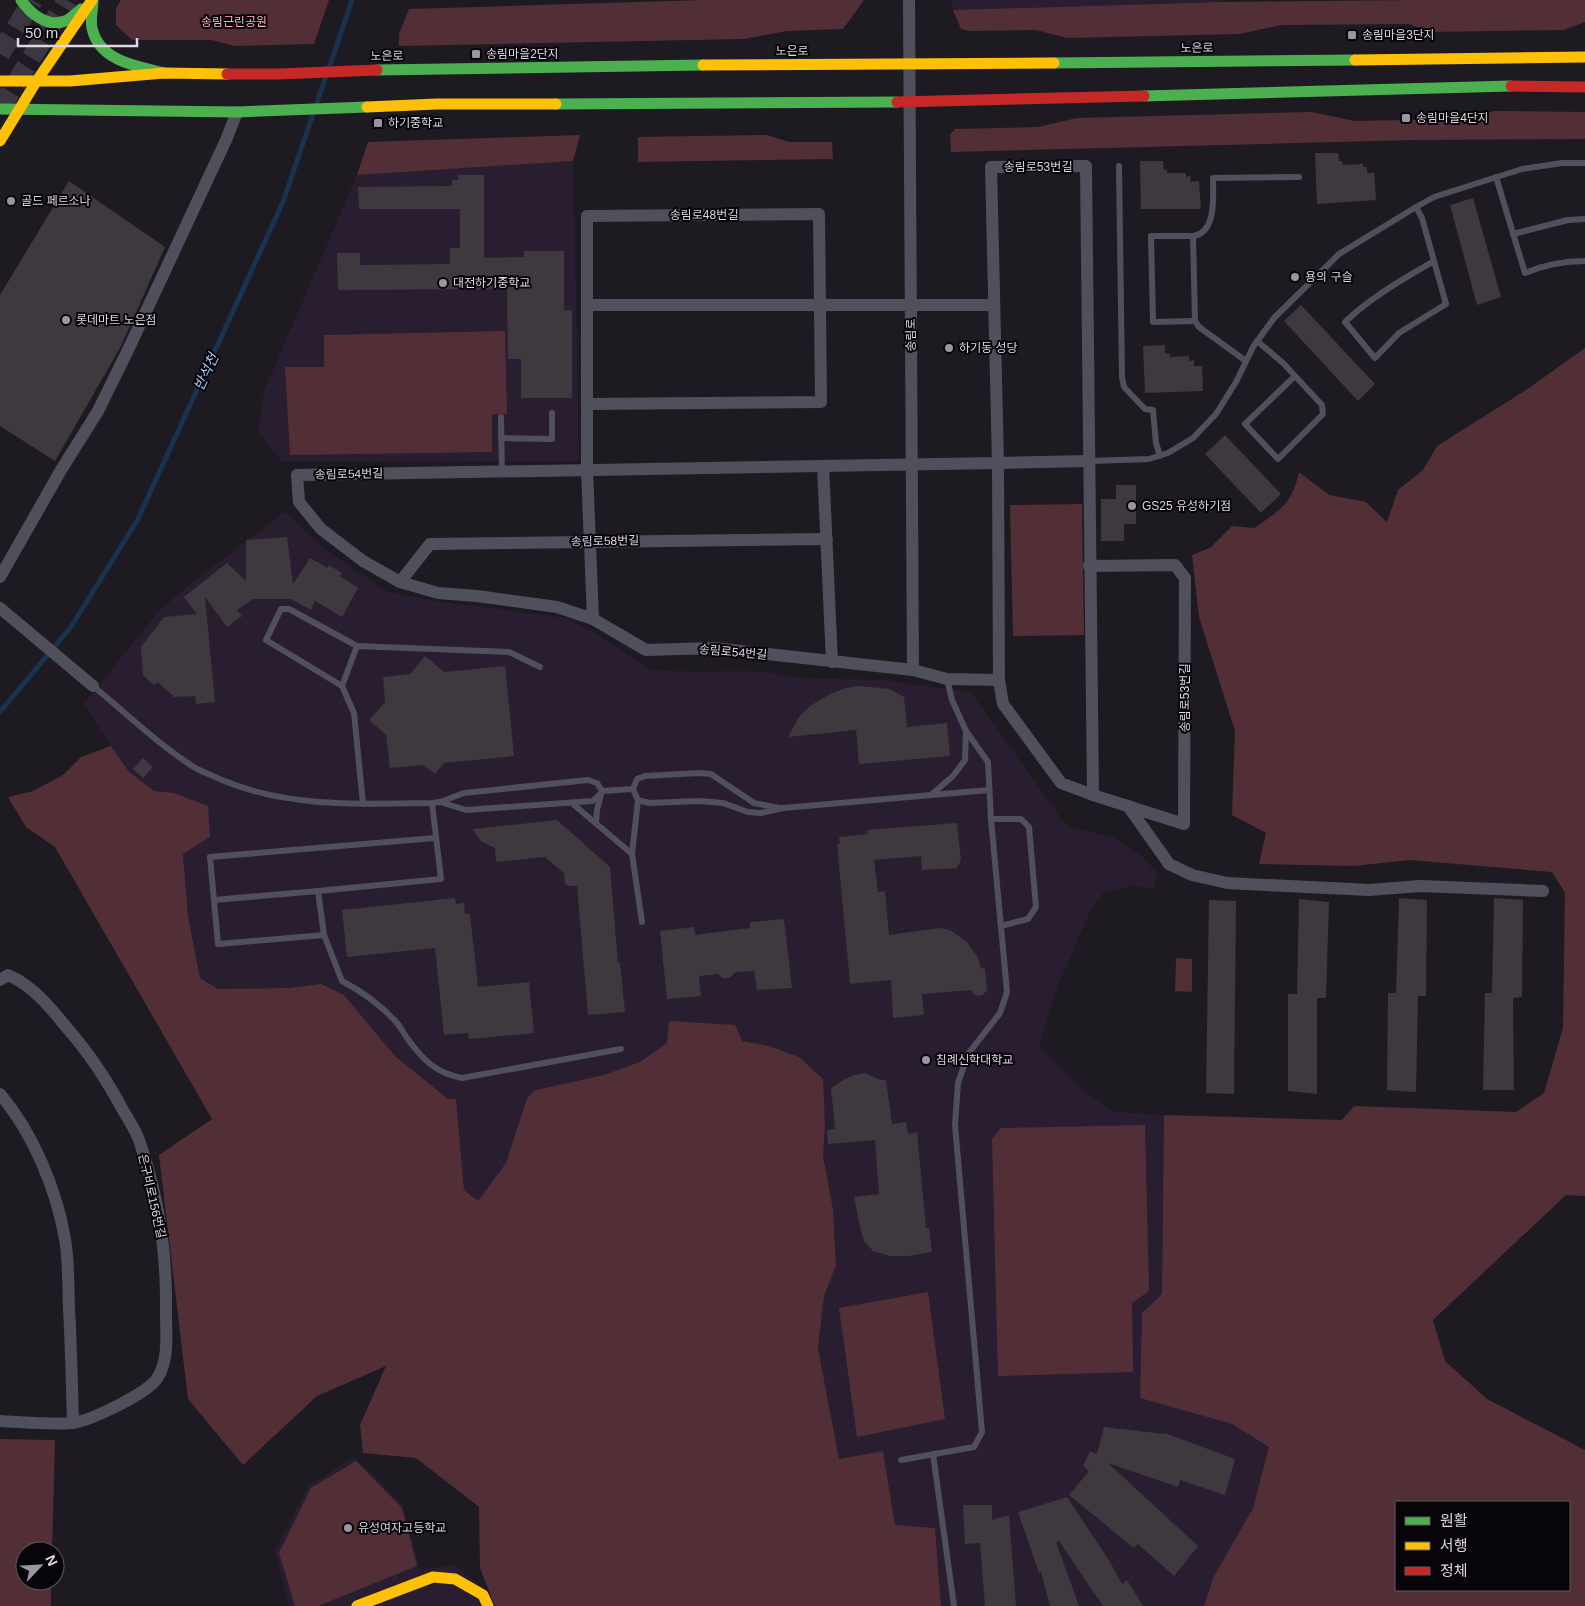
<svg xmlns="http://www.w3.org/2000/svg" width="1585" height="1606" font-family="Helvetica,'Noto Sans KR',sans-serif">
<style>
.built{fill:#281e30}
.green{fill:#522f36;fill-rule:evenodd}
.lines{fill:none;stroke-linecap:round;stroke-linejoin:round}
.stream{stroke:#19334e;stroke-width:5}
.building{fill:#3d393e}
.primary-tunnel{stroke:#3b363f;stroke-width:20;stroke-dasharray:20 10;stroke-linecap:butt}
.lane{stroke:#50505c;stroke-width:6}
.street{stroke:#50505c;stroke-width:12}
.fast{stroke:#4caf50;stroke-width:11}
.slow{stroke:#ffc107;stroke-width:11}
.jam{stroke:#c62828;stroke-width:11}
.poi-dot{fill:#9a969e;stroke:#07050a;stroke-width:2}
.labels{text-anchor:middle;dominant-baseline:central;stroke-width:4;stroke-linejoin:round;paint-order:stroke}
.park-label{font-size:12px;fill:#feafbb;stroke:#07050a}
.poi-label{font-size:12px;fill:#ddd8e1;stroke:#07050a;text-anchor:start}
.street-label{font-size:12px;fill:#ddd8e1;stroke:#07050a}
.water-label{font-size:14px;font-style:italic;fill:#a5cef9;stroke:#07050a}
</style>
<rect width="100%" height="100%" fill="#1e1a22"/>
<g class="built">
<path d="M952 0H1222V2L953 10Z"/>
<path d="M573 161 579 457 574 462 281 461 258 432 264 391 357 175Z"/>
<path d="M285 512 327 551 388 592 434 601 566 618 602 637 650 670 695 672 753 671 799 678 879 680 971 692 1058 814 1069 827 1114 838 1141 855 1157 873 1154 889 1133 886 1103 893 1091 910 1058 985 1039 1046 1085 1092 1114 1112 1164 1115 1162 1294 1142 1313 1140 1398 1232 1424 1270 1447 1253 1508 1213 1578 1204 1606H941L935 1528 895 1525 883 1451 839 1459 818 1348 824 1296 836 1266 833 1209 823 1156 825 1126 769 1046 741 1041 667 1043 640 1062 604 1075 527 1098 506 1163 478 1202 464 1190 456 1099H448L395 1056 344 995 321 984 288 988 218 989 200 978 188 916 183 854 210 837 174 793 154 791 129 772 118 757 84 704 159 611 191 583Z"/>
<path d="M354 1457 402 1504 420 1570 453 1565 483 1587 491 1606H289L275 1551 308 1486Z"/>
</g>
<g class="green">
<path d="M121 0H329L314 44 234 46 212 40H132L116 25V8Z"/>
<path d="M703 0H864L843 29 787 31 743 39 399 46V34L409 9Z"/>
<path d="M1416 0H1585V22L1564 30 1430 32 1409 24 1281 25 1239 34 1067 38 1036 30 970 31 961 29 953 10 1222 2Z"/>
<path d="M1495 111 1585 112V139L1413 140 951 152 950 134 955 129 1038 127 1077 118 1312 112 1354 121 1459 119Z"/>
<path d="M580 135 573 161 357 175 368 142Z"/>
<path d="M767 135 789 142H832L833 159 638 162V137Z"/>
<path d="M505 331 507 414H492V452L290 455 285 367H324V335Z"/>
<path d="M1585 348V1196L1566 1195 1433 1320 1445 1361 1487 1399 1585 1450V1606H1204L1213 1578 1253 1508 1269 1447 1232 1424 1140 1398 1142 1313 1162 1294 1164 1115 1342 1120 1354 1106 1516 1112 1544 1093 1563 1028 1565 893 1552 872 1410 860 1354 866 1259 864 1266 833 1232 815 1235 731 1199 617 1192 555 1210 548 1232 526 1255 528C1280 509 1292 505 1299 472L1329 495 1366 502 1387 522 1398 490 1423 470 1437 446 1529 388ZM1396 1502H1569V1590H1396Z"/>
<path d="M1082 504 1084 635 1013 636 1010 505Z"/>
<path d="M111 746 129 772 154 791 174 793 208 806 210 837 183 854 188 916 200 978 218 989 288 988 321 984 344 995 395 1056 448 1099H456L464 1190 478 1201 506 1163 527 1098 536 1090 604 1075 640 1062 667 1043 669 1021 735 1025 742 1041 769 1046 799 1057 823 1079 825 1126 823 1156 833 1209 836 1266 824 1296 818 1348 839 1459 883 1451 895 1525 935 1528 941 1606H495L480 1568 479 1507 416 1458 363 1453 360 1425 386 1366 317 1396 243 1465 188 1399 159 1155 212 1119 55 847 26 827 8 797 33 791 63 775 81 757Z"/>
<path d="M1176 958 1192 959V992L1175 991Z"/>
<path d="M1145 1125 1149 1291 1132 1303 1133 1372 998 1376 992 1139 1001 1128Z"/>
<path d="M928 1292 945 1419 857 1437 839 1308Z"/>
<path d="M0 1439 55 1440 52 1551H25V1581H51V1606H0Z"/>
<path d="M356 1461 402 1508 417 1566 318 1606H295L279 1553 311 1488Z"/>
</g>
<g class="lines">
<g class="stream">
<path d="M329 68 352 0"/>
<path d="M0 712 71 627 137 521 283 202 326 76"/>
</g>
</g>
<g class="building">
<path d="M1315 153H1338L1339 161H1342L1343 165 1363 164V167H1367V173H1374L1376 200 1317 204Z"/>
<path d="M1140 161H1163L1164 170 1167 169V173H1186V177L1191 176 1190 182 1199 181 1201 209H1141Z"/>
<path d="M458 175H484V258L524 257V251H564V310H572V398H521V359H508L507 289 338 290 337 253H360V265L450 264V248H460V209H359L358 187 452 186V180H458Z"/>
<path d="M69 181 165 247 120 348 55 461 0 426V295Z"/>
<path d="M1473 198 1501 297 1477 305 1450 205Z"/>
<path d="M1301 305 1375 384 1358 401 1284 321Z"/>
<path d="M1165 345V353L1170 354V357L1189 356V361L1194 360V366H1202L1203 391 1145 393 1143 346Z"/>
<path d="M1225 435 1281 494 1261 513 1205 454Z"/>
<path d="M1116 485H1136V524H1124V541H1101V499H1116Z"/>
<path d="M287 537 293 584 310 558 328 568 329 565 342 573 340 576 358 588 342 617 315 601 311 610 291 599H253L237 610 242 616 227 627 205 597 215 702 196 704 195 696 174 697 158 682 154 685 143 675 141 647 164 617 197 614 184 597 227 563 246 581V540Z"/>
<path d="M425 656 444 672 505 666 514 756 444 763 435 774 423 765 390 768 386 735 369 720 385 702 383 677 410 674Z"/>
<path d="M858 686 890 689 904 697 907 727 947 723 950 756 859 764 856 730 788 737 799 717 810 706 832 693 846 688Z"/>
<path d="M143 758 153 767 143 778 133 769Z"/>
<path d="M557 820 610 867 618 963 620 962 625 1012 588 1015 577 886H569L565 884 564 873 545 857 496 862 495 848 481 841 472 829Z"/>
<path d="M957 823 961 860 957 868 922 870 921 856 874 860 878 892 885 891 889 935 939 928 950 930 967 942 978 958 981 968 985 969 987 990 983 995 978 996 973 994 972 990 922 994 924 1015 893 1018 891 980 850 984 837 844 840 843 839 837 868 834 867 830Z"/>
<path d="M455 898 456 904 464 903 465 914H470L478 987 529 982 534 1033 469 1039 468 1033 444 1035 435 948 347 957 342 910Z"/>
<path d="M1399 898 1427 900 1426 996H1418L1416 1092 1387 1090 1388 993H1396Z"/>
<path d="M1494 898 1523 900 1522 997 1513 998 1514 1090H1483L1485 993H1492Z"/>
<path d="M1299 899 1329 902 1326 998H1317V1094L1288 1091V994H1297Z"/>
<path d="M1209 900 1236 901 1234 1094 1206 1093Z"/>
<path d="M784 919 792 988 757 990 754 971 736 972 729 978H722L718 974 699 976 701 996 667 999 660 931 694 927 695 935 750 928V922Z"/>
<path d="M865 1073 880 1080H886L892 1124 906 1122 908 1134 917 1132 926 1228H929L932 1252 908 1256H890L873 1251 864 1241 860 1227 854 1197 879 1194 875 1140 828 1144 827 1130 835 1129 831 1088 845 1079 855 1075Z"/>
<path d="M1104 1427 1164 1434 1165 1433 1235 1459 1225 1495 1180 1480 1178 1487 1108 1463 1198 1546 1174 1576 1138 1544 1134 1548 1069 1495 1089 1471 1083 1466 1090 1451 1097 1454Z"/>
<path d="M1067 1497 1110 1562 1122 1584 1127 1580 1143 1606H1103L1059 1541 1056 1542 1079 1606H1050L1041 1572 1039 1573 1018 1512Z"/>
<path d="M963 1505H992V1520L1009 1515 1016 1606H985L980 1543 965 1544Z"/>
</g>
<g class="lines">
<g class="primary-tunnel">
<path d="M0 54 33 0"/>
<path d="M0 109 67 0"/>
</g>
<g class="lane">
<path d="M1119 166 1122 377 1124 387 1145 409 1153 410 1156 443 1160 456"/>
<path d="M1496 177 1525 273C1544 265 1564 261 1585 261"/>
<path d="M1416 207 1422 218 1446 304 1399 333 1375 358 1345 322C1371 297 1403 279 1434 261"/>
<path d="M1513 234 1568 220 1585 219"/>
<path d="M1193 236H1151L1153 322 1195 321"/>
<path d="M1257 341 1283 363 1322 405 1323 414 1278 459 1245 424 1295 376"/>
<path d="M1246 361 1199 327 1195 321 1193 236C1217 233 1213 195 1213 178L1299 177"/>
<path d="M501 417 502 472"/>
<path d="M501 438 552 439V413"/>
<path d="M1090 461 1149 459 1168 453 1193 438 1216 414 1236 382 1253 347 1274 318 1339 254 1416 207 1434 197 1522 169 1562 163H1585"/>
<path d="M93 686C127 714 160 746 197 769 205 773 214 776 222 780 288 808 362 804 432 803L440 802 464 793 588 780 597 783 602 791 597 810 596 823"/>
<path d="M342 686 266 640 281 609H289L357 646"/>
<path d="M602 791 633 789"/>
<path d="M931 795 953 776 965 760 966 731"/>
<path d="M638 800 649 803 700 801 723 803 748 812 761 813 783 808 989 790"/>
<path d="M440 802 466 810 593 801 599 795"/>
<path d="M432 803 441 879 318 891 324 935 342 981C363 992 381 1005 397 1023 402 1029 405 1036 410 1042 425 1062 437 1073 462 1078L621 1049"/>
<path d="M363 804 354 713 342 686 357 646 509 652 540 667"/>
<path d="M573 804 632 854"/>
<path d="M991 819H1021L1029 827 1036 907 1028 919 1001 926"/>
<path d="M214 900 318 891"/>
<path d="M642 922 632 854 638 800 633 789 637 779 645 776 699 773 711 774 754 803 779 808"/>
<path d="M324 935 218 944 210 857 435 838"/>
<path d="M933 1454 954 1606"/>
<path d="M901 1460 974 1447 982 1432 955 1125 958 1083 968 1054 1000 1013 1007 992 991 819 988 762 966 731 952 700 947 679"/>
</g>
<g class="street">
<path d="M909 0 913 670"/>
<path d="M1086 166 1093 795 1061 783 1003 704 999 680 947 679 913 670 713 648 646 650 593 619 557 607 477 596 438 593 400 582 363 561 321 529 299 502 297 475 998 463 991 167Z"/>
<path d="M588 305H994"/>
<path d="M587 404 821 402 819 214 587 216V470L593 619"/>
<path d="M823 466 832 662"/>
<path d="M1089 566 1175 565 1185 578 1184 824 1093 795"/>
<path d="M0 577 61 470 98 411 128 350 226 140 237 112"/>
<path d="M400 582 430 544 827 539"/>
<path d="M0 608 93 686"/>
<path d="M999 680 998 463 1090 461"/>
<path d="M1128 806 1169 864 1192 875 1227 883 1369 890 1420 886 1543 891"/>
<path d="M0 980 8 975C32 985 51 1008 67 1028 90 1054 108 1082 124 1112 130 1122 137 1132 140 1143 159 1198 167 1256 166 1314 166 1335 169 1359 158 1377 149 1393 90 1421 72 1423 49 1425 23 1422 0 1421"/>
<path d="M0 1094C33 1133 56 1188 65 1239 69 1262 68 1285 69 1308 71 1346 72 1384 73 1423"/>
</g>
<g class="fast">
<path d="M21 0C30 13 47 28 65 21 71 19 76 13 81 9"/>
<path d="M93 0C93 9 90 19 92 28 99 61 136 66 164 73"/>
<path d="M1054 63 1355 60"/>
<path d="M377 70 703 65"/>
<path d="M1144 96 1511 86"/>
<path d="M556 104 897 102"/>
<path d="M0 109 237 112 367 107"/>
</g>
<g class="slow">
<path d="M1355 60 1585 57"/>
<path d="M703 65 1054 63"/>
<path d="M0 81H70L164 73 227 74"/>
<path d="M367 107 437 104H556"/>
<path d="M0 141 36 82 92 0"/>
<path d="M357 1606 433 1577 455 1579 483 1595 488 1606"/>
</g>
<g class="jam">
<path d="M227 74H279L377 70"/>
<path d="M1511 86 1585 87"/>
<path d="M897 102 1144 96"/>
</g>
</g>
<g class="poi-dot">
<rect x="1347" y="30" width="10" height="10" rx="2.5"/>
<rect x="471" y="49" width="10" height="10" rx="2.5"/>
<rect x="1401" y="113" width="10" height="10" rx="2.5"/>
<rect x="373" y="118" width="10" height="10" rx="2.5"/>
<circle cx="11" cy="201" r="5"/>
<circle cx="1295" cy="277" r="5"/>
<circle cx="443" cy="283" r="5"/>
<circle cx="66" cy="320" r="5"/>
<circle cx="949" cy="348" r="5"/>
<circle cx="1132" cy="506" r="5"/>
<circle cx="926" cy="1060" r="5"/>
<circle cx="348" cy="1528" r="5"/>
</g>
<g class="labels">
<g class="park-label">
<text x="234" y="22">송림근린공원</text>
</g>
<g class="poi-label">
<text x="1362" y="35">송림마을3단지</text>
<text x="486" y="54">송림마을2단지</text>
<text x="1416" y="118">송림마을4단지</text>
<text x="388" y="123">하기중학교</text>
<text x="21" y="201">골드 페르소나</text>
<text x="1305" y="277">용의 구슬</text>
<text x="453" y="283">대전하기중학교</text>
<text x="76" y="320">롯데마트 노은점</text>
<text x="959" y="348">하기동 성당</text>
<text x="1142" y="506">GS25 유성하기점</text>
<text x="936" y="1060">침례신학대학교</text>
<text x="358" y="1528">유성여자고등학교</text>
</g>
<g class="street-label">
<text transform="translate(1197 48) rotate(-1)">노은로</text>
<text x="792" y="51">노은로</text>
<text transform="translate(387 56) rotate(-1)">노은로</text>
<text x="1038" y="167">송림로53번길</text>
<text x="704" y="215">송림로48번길</text>
<text transform="translate(911 335) rotate(-90)">송림로</text>
<text transform="translate(349 474) rotate(-1)">송림로54번길</text>
<text transform="translate(605 541) rotate(-1)">송림로58번길</text>
<text transform="translate(733 652) rotate(5)">송림로54번길</text>
<text transform="translate(1185 698) rotate(-90)">송림로53번길</text>
<text transform="translate(152 1196) rotate(77)">은구비로156번길</text>
</g>
<g class="water-label">
<text transform="translate(206 372) rotate(-65)">반석천</text>
</g>
</g>
<rect x="1395" y="1501" width="175" height="90" fill="#07050a" stroke="#5d5960"/>
<rect x="1405" y="1517" width="25" height="8" fill="#4caf50" stroke="#5d5960"/>
<text x="1440" y="1526" font-size="15" fill="#ddd8e1">원활</text>
<rect x="1405" y="1542" width="25" height="8" fill="#ffc107" stroke="#5d5960"/>
<text x="1440" y="1551" font-size="15" fill="#ddd8e1">서행</text>
<rect x="1405" y="1567" width="25" height="8" fill="#c62828" stroke="#5d5960"/>
<text x="1440" y="1576" font-size="15" fill="#ddd8e1">정체</text>
<g transform="translate(40 1566) rotate(65)"><circle r="24" fill="#07050a" stroke="#5d5960"/>
<path d="M0-4L9 19L0 12L-9 19Z" fill="#9a969e"/>
<text y="-8" font-size="14" font-weight="bold" text-anchor="middle" fill="#ddd8e1">N</text>
</g>
<path d="M18 38v8h119v-8" fill="none" stroke="#ddd8e1" stroke-width="2.5"/>
<text x="25" y="38" font-size="15" fill="#ddd8e1" stroke="#07050a" stroke-width="4" paint-order="stroke">50 m</text>
</svg>
